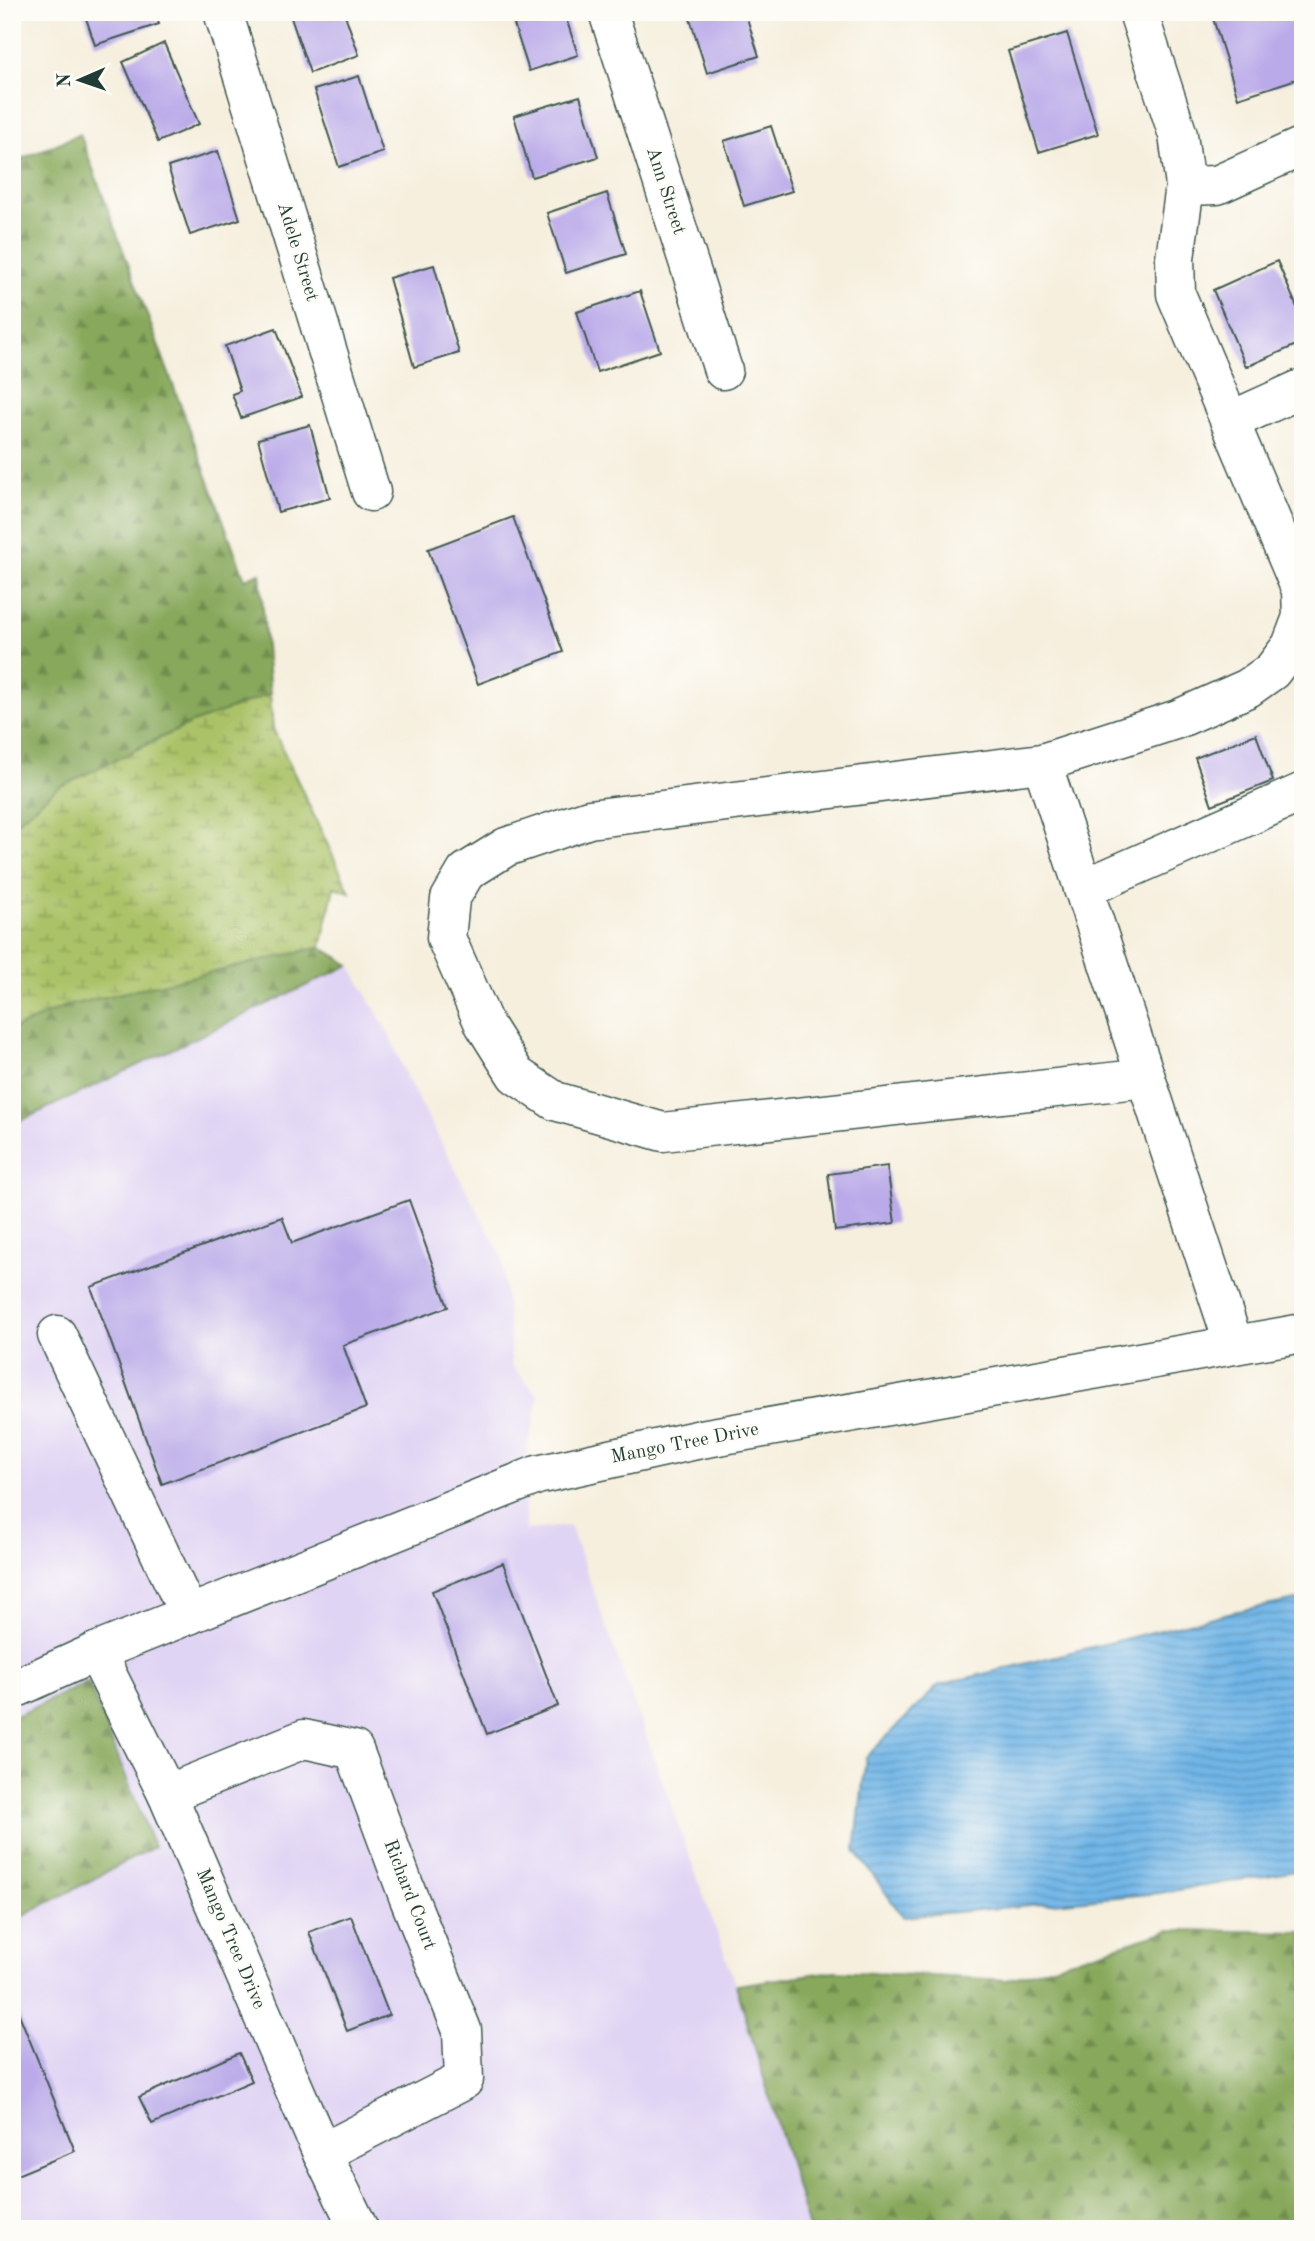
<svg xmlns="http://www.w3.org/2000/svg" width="1315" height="2241" font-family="'Old Standard TT',serif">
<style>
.built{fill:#e0d4f4}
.forest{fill:url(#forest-firs);stroke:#547348;stroke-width:2}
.wetland{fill:url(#wetland-marsh);stroke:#65804e;stroke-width:2}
.water{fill:url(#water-rules);stroke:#487a8e;stroke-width:2}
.building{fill:#baaae9}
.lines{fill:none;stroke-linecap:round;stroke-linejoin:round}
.minor-casing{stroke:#3f584e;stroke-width:41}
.minor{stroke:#fff;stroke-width:38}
.labels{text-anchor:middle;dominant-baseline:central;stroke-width:5;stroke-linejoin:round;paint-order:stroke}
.street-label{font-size:19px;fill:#1f3d34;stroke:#fdfcf7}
</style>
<defs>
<pattern id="forest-firs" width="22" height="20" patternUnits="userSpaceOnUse" patternTransform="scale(1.75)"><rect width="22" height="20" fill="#88a95c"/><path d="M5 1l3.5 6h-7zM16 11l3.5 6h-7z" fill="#6f8b4d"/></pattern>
<pattern id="wetland-marsh" width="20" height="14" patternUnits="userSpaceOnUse" patternTransform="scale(1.75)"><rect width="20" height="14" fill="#abc368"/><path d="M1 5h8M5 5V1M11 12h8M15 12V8" fill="none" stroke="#8ba056"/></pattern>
<pattern id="water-rules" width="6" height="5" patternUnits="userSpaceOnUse" patternTransform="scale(1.75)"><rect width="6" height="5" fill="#71b6e8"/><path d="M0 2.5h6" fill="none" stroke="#5c95bd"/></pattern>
</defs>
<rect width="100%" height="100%" fill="#fdfcf7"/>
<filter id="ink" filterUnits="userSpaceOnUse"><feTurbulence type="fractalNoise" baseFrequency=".0143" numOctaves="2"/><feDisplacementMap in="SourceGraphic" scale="14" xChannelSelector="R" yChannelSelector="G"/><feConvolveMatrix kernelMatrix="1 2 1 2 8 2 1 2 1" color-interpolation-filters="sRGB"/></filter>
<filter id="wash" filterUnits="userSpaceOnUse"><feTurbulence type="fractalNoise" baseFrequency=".00686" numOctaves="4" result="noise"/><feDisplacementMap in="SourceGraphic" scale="28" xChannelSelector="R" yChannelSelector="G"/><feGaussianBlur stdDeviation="1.57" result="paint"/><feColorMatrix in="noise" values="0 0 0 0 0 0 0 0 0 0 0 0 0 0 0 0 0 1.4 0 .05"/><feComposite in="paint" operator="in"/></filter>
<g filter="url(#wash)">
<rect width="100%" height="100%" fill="#f6efde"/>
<path class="built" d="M350 965 390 1036 407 1078 502 1257 512 1366 539 1396 523 1471 526 1530 570 1526 736 1985 809 2229H12V1922L154 1847 88 1682 12 1718V1125Z"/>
<g class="forest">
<path d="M80 134 245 579 260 573 270 694 190 724 138 748 12 826V163Z"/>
<path d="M321 947 350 965 12 1125V1030L65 1006Z"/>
<path d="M88 1682 154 1847 12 1922V1718Z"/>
<path d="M1170 1930 1303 1932V2229H809L736 1985 834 1971 1007 1980Z"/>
</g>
<path class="wetland" d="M270 694 273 729 350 892 334 887 321 947 65 1006 12 1030V826L57 788 190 724Z"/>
<path class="water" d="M1303 1599V1870L1159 1893 903 1917 855 1850 866 1757 939 1685 1233 1612Z"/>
<g id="blocks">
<g class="building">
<path d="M84 12H155L159 24 95 45Z"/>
<path d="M289 12H344L359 55 310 73Z"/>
<path d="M510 12H564L578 55 529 71Z"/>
<path d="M688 12H745L759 56 707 73Z"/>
<path d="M1211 12H1295L1303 37V77L1238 98Z"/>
<path d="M1067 33 1098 134 1039 152 1008 51Z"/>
<path d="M164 43 199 124 158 142 123 62Z"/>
<path d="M359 76 383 152 339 167 314 90Z"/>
<path d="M580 96 598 157 532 177 514 116Z"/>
<path d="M771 126 792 191 744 206 724 141Z"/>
<path d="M218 151 240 219 190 235 168 167Z"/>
<path d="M607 193 626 254 566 273 547 213Z"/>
<path d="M1277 261 1303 321V342L1246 367 1213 290Z"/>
<path d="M434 265 459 353 414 367 389 278Z"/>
<path d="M640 291 660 351 597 372 577 312Z"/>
<path d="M276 328 302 397 241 418 232 394 240 391 225 346Z"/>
<path d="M310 425 330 498 278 512 258 439Z"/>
<path d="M513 517 563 652 478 684 428 549Z"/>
<path d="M1256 734 1273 781 1212 805 1195 758Z"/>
<path d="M887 1166 895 1223 835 1231 828 1174Z"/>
<path d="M409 1200 448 1307 343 1345 366 1408 162 1484 91 1287 282 1217 292 1243Z"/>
<path d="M503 1563 558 1706 487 1734 432 1591Z"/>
<path d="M351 1916 389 2015 347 2031 309 1932Z"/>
<path d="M12 1997 75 2151 12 2177Z"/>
<path d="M239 2053 252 2081 152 2124 139 2097Z"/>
</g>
</g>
</g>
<g filter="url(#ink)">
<use href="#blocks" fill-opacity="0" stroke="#3f584e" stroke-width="2"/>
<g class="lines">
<defs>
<g id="minor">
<path d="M223 12 371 492"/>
<path d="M608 12 723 370"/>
<path d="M1138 12 1178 135 1185 186 1175 258 1176 294 1301 590 1302 617 1291 646 1272 671 1248 688 1178 719 1042 763 589 819 506 847 466 872 450 899 446 938 484 1024 516 1075 555 1101 663 1132 1146 1078"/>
<path d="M1185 186 1217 185 1303 146"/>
<path d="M1230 421 1303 388"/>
<path d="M1042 763 1234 1345"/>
<path d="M1083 889 1303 792"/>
<path d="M57 1335 189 1615"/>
<path d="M96 1652 167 1794 322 2153 359 2229"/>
<path d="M12 1690 96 1652 537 1475 701 1439 1303 1333"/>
<path d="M167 1794 304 1739 354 1750 408 1896 462 2030 464 2080 322 2153"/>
</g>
</defs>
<use href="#minor" class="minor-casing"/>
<use href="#minor" class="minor"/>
</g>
</g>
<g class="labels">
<g class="street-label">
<text transform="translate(665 191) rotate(72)">Ann Street</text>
<text transform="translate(297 252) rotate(73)">Adele Street</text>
<text transform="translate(685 1444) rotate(-11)">Mango Tree Drive</text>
<text transform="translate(409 1895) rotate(69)">Richard Court</text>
<text transform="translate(230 1939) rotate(67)">Mango Tree Drive</text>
</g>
</g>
<rect width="1315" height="2241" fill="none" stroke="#fdfcf7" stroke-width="42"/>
<g transform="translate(80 80) rotate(268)" stroke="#fdfcf7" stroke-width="5" paint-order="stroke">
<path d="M0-5L12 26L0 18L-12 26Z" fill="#1f3d34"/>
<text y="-10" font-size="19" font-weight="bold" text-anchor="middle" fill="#1f3d34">N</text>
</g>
</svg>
